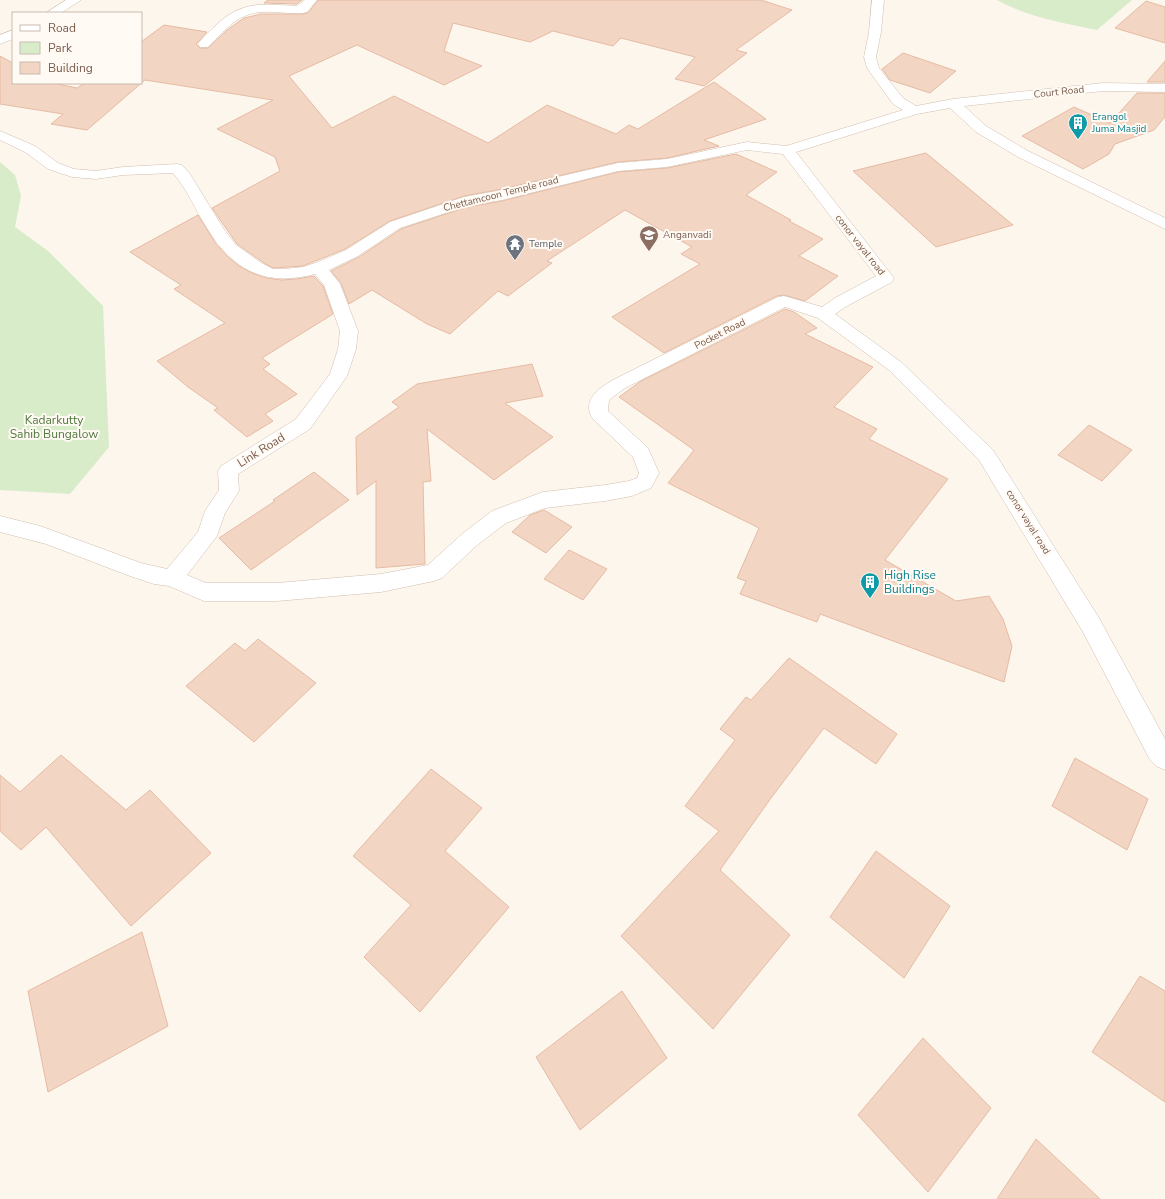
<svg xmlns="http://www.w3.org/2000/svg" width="1165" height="1199" font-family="'Nunito Sans',sans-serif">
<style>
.green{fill:#d8ecc9}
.building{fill:#f3d5c3;stroke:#e6bba3}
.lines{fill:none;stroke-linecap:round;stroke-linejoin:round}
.minor-casing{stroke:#d1beb0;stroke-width:1}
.minor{fill:#fff;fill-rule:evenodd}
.labels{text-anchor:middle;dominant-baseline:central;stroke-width:4;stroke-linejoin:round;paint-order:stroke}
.far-street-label{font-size:10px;fill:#7a5c4d;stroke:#fffaf3}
.far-culture-label{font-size:10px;fill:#0d838f;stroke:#fffaf3;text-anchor:start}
.far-education-label{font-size:10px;fill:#785e54;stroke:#fffaf3;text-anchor:start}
.far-worship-label{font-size:10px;fill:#5b616d;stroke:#fffaf3;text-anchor:start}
.park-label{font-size:12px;fill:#537a41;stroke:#fffaf3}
.street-label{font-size:12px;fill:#7a5c4d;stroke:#fffaf3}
.culture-label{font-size:12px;fill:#0d838f;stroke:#fffaf3;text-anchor:start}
</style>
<rect width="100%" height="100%" fill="#fdf6ec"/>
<g class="green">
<path d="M997 0H1132L1097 30C1063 23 1028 17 997 0Z"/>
<path d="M0 162 15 175 21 196 15 227 48 251 103 306 109 447 70 494 0 490Z"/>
</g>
<g class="building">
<path d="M268 0H302L297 4 264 3Z"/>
<path d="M318 0H761L792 10 736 50 747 53 704 86 675 79 695 57 621 38 613 46 553 31 530 42 453 23 444 51 482 66 444 85 357 45 289 76 332 128 394 96 488 143 547 105 616 134 629 125 638 129 714 82 766 119 704 140 719 146 667 158 618 162 502 189 464 196 390 221 345 249 303 266 273 268 264 263 237 244 212 208 280 171 275 157 217 129 273 100 145 80 87 130 51 124 63 114 0 104V56L13 63V83H53L77 88 83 84 88 83H141V42L164 25 207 32 196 44 200 48H208L227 30 244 18 261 14H303L308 13Z"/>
<path d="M1146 1 1165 7V43L1115 28Z"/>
<path d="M903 53 956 71 930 93 890 80 882 69Z"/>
<path d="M1165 61V82H1147Z"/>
<path d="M1137 93H1165V117L1154 130 1115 144 1109 154 1083 169 1022 136 1074 107 1110 123Z"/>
<path d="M926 153 1013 225 936 247 853 171Z"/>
<path d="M736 154 777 172 746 195 791 220 789 221 823 239 799 256 838 276 805 301 784 295 777 296 664 353 612 317 700 264 681 254 692 247 625 210 547 261 552 263 508 296 498 291 450 334 427 324 372 290 349 304 341 283 331 271 359 257 401 229 467 207 502 201 618 172 667 168Z"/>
<path d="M198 215 216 244 227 256 239 266 252 273 266 278 281 280 297 279 314 276 323 286 333 314 262 358 270 364 263 369 297 394 265 414 273 421 247 437 214 410 218 408 188 387 157 361 225 323 174 289 181 285 130 252Z"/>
<path d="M785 309 794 312 817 328 805 334 873 367 834 407 877 429 869 439 948 479 885 560 956 601 989 596 1003 619 1012 646 1004 682 820 614 817 622 740 594 746 581 737 578 759 528 668 483 694 450 619 397 641 381Z"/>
<path d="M532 364 543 396 505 403 553 437 494 480 427 429 431 481 423 482 425 564 376 568V481L357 495 356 437 399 407 392 402 417 384Z"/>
<path d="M1089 425 1132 450 1102 481 1058 455Z"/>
<path d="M314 472 349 500 251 570 219 538 275 501 273 500Z"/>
<path d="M544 510 572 527 546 553 512 532 530 515Z"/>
<path d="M569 550 607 569 583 600 544 579Z"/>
<path d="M258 639 316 683 254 742 186 686 235 643 245 651Z"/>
<path d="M789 658 897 734 876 764 824 728 771 798 720 870 790 935 713 1029 621 936 719 831 685 806 735 740 720 729 746 697 751 700Z"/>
<path d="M61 755 126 810 150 790 211 853 131 926 46 827 21 850 0 831V775L20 792Z"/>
<path d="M1075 758 1148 799 1127 850 1052 806Z"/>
<path d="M431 769 482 808 445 851 509 907 420 1012 364 957 411 905 353 856Z"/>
<path d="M876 851 950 906 904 978 830 917Z"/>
<path d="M142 932 168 1026 48 1092 28 991Z"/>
<path d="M1140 976 1165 991V1102L1092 1052Z"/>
<path d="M622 991 667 1058 580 1130 536 1057Z"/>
<path d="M923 1038 991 1108 928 1192 858 1115Z"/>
<path d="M1036 1139 1100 1199H997Z"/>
</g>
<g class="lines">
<defs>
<g id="minor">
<path d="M66 0H81L61 13H46Z"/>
<path d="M305 0H317L307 12 303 13C293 14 282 12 272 12 239 10 230 26 208 47H200L198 44C202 38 208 33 213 28 241 0 261 4 297 6Z"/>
<path d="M872 0H884L881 32 876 57 879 68 903 98 916 106 953 99 1103 83 1165 84V92L1103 91 964 106 986 126 1028 151 1165 218V229L1018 157 976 132 950 108 917 114 796 152 894 278 892 282 847 306 835 314 901 362 993 450 1099 618 1165 739V770L1156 766 1149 758 1083 632 979 460 889 370 818 318 785 307 625 388 609 400 608 411 648 448 659 473 651 488 632 496 605 501 545 508 506 523 476 546 442 578 434 581 381 592 277 601H204L169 586 154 584 130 576 46 544 0 532V516L40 526 141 563 167 569 198 532 205 511 219 490 218 471 221 466 296 419 330 374 338 349 340 331 324 285 315 274C266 287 233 271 207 228 195 209 187 189 173 173L123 175 96 179 72 177 48 169 25 152 0 140V131L35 146 58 163 74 169 96 171 123 167 177 164 182 165 190 174 223 228 236 245 263 264 273 269H284L303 267 318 262 346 250 390 222 464 197 502 190 618 163 667 159 747 142 786 146 903 110 893 104 867 68 864 57 869 32ZM747 150 783 154 876 276 835 298 822 307 784 296 778 297 613 380C599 388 582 400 592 418L633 457 639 473 637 478 629 481 605 485 543 492 492 511 462 534 428 565 381 574 277 583H206L187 575 217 536 225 513 239 491 238 474 310 429 347 376 356 349 358 331 340 284 329 270 358 256 400 228 467 206 502 200 618 171 667 167Z"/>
<path d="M13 30V39L0 44V35Z"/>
</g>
</defs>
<use href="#minor" class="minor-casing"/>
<use href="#minor" class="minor"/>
</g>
<defs>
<symbol id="building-pin" viewBox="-11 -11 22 30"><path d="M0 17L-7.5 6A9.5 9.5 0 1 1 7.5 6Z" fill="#0f9aa8" stroke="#fffaf3"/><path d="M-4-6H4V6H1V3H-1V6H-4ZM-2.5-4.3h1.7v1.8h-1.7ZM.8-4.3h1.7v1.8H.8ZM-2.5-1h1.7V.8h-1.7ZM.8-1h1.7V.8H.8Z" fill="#fff"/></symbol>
<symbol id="school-pin" viewBox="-11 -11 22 30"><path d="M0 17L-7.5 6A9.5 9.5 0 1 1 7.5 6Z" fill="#8d6e63" stroke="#fffaf3"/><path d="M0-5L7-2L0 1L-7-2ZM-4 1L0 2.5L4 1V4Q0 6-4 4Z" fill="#fff"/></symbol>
<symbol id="temple-pin" viewBox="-11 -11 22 30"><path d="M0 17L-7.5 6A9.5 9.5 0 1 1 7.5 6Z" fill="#6b7280" stroke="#fffaf3"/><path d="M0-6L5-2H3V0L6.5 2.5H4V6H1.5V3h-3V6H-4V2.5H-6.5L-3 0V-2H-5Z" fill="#fff"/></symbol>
</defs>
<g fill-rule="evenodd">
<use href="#building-pin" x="1067" y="112" width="22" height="30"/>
<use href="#school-pin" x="638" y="224" width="22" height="30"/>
<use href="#temple-pin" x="504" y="233" width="22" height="30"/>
<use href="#building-pin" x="859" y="571" width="22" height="30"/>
</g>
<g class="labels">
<g class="far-street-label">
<text transform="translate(1059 92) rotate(-6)">Court Road</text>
<text transform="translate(501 194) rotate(-14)">Chettamcoon Temple road</text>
<text transform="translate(860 245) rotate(52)">conor vayal road</text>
<text transform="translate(720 334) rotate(-27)">Pocket Road</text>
<text transform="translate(1028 522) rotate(58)">conor vayal road</text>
</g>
<g class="far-culture-label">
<text x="1092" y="117">Erangol<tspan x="1092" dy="12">Juma Masjid</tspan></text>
</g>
<g class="far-education-label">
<text x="663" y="235">Anganvadi</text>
</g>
<g class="far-worship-label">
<text x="529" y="244">Temple</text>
</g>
<g class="park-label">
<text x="54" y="420">Kadarkutty<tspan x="54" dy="14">Sahib Bungalow</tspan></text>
</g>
<g class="street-label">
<text transform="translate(261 450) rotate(-32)">Link Road</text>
</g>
<g class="culture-label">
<text x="884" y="575">High Rise<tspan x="884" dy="14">Buildings</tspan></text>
</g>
</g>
<rect x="12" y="12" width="130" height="72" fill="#fffaf3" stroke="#cabbb1"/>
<rect x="20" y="25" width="20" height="6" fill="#ffffff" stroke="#cabbb1"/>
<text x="48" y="32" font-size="12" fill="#7a5c4d">Road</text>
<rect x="20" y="42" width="20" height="12" fill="#d8ecc9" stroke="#cabbb1"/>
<text x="48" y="52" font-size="12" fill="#7a5c4d">Park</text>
<rect x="20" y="62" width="20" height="12" fill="#f3d5c3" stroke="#cabbb1"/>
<text x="48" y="72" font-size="12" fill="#7a5c4d">Building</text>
</svg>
